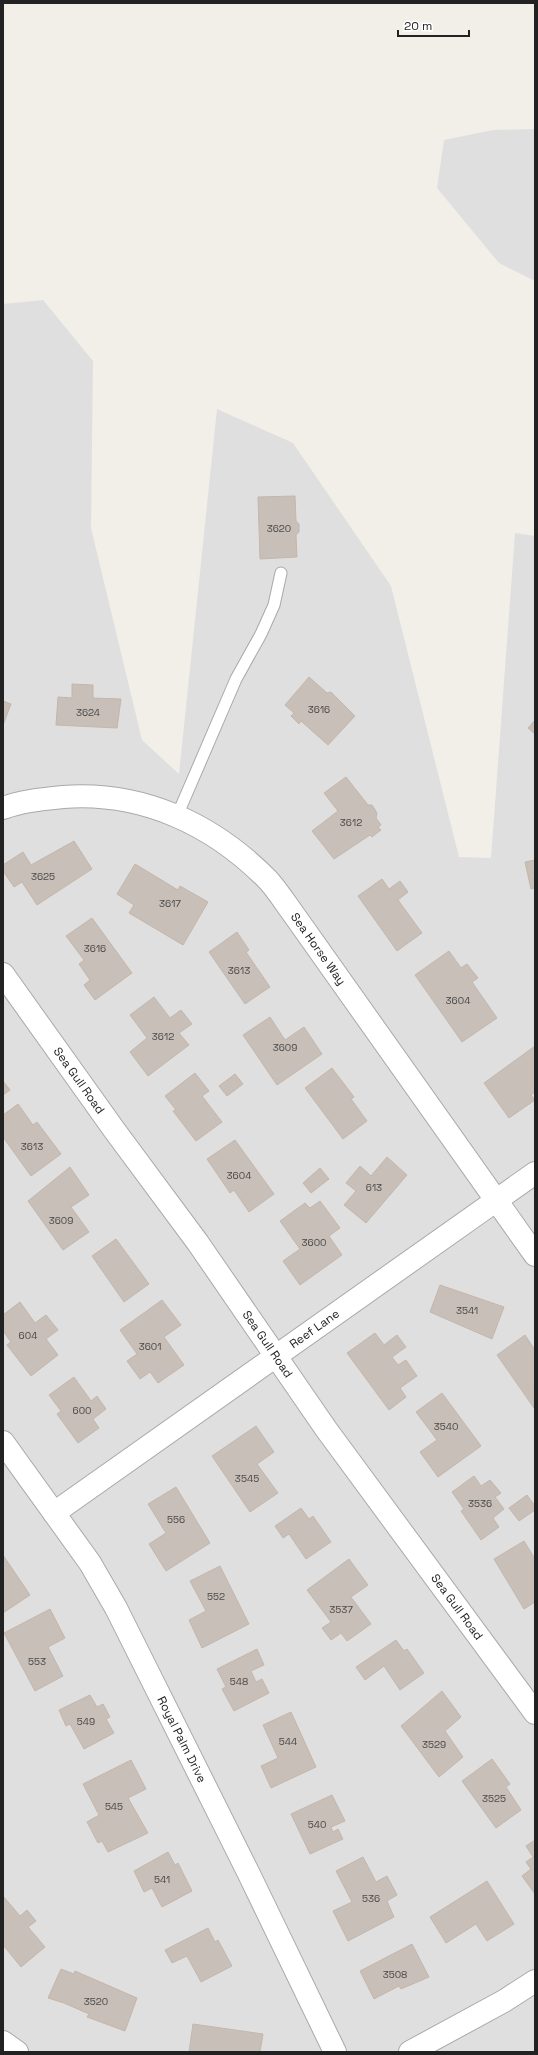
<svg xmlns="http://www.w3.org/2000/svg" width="538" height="2055" font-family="'Space Grotesk',sans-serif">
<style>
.residential{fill:#e0dfdf}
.building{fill:#c7bfb8;stroke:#c4b6ab}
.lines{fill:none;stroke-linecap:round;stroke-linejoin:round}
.lane-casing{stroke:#a9a9a9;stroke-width:13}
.street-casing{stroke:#a9a9a9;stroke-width:24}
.lane{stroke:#fff;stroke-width:11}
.street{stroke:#fff;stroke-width:22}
.labels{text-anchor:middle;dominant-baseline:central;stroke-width:4;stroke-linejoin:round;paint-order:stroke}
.number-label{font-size:10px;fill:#4b4948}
.street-label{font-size:12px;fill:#222;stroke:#fff}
</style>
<rect width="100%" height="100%" fill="#f2efe9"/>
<g class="residential">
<path d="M535 129V281L499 263 437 188 444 140 493 130Z"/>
<path d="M43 300 93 361 91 528 142 740 179 774 217 409 293 443 391 586 459 857 491 858 515 533 535 536V2052H3V304Z"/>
</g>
<g class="building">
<path d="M295 496 296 521 299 524V532L296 535 297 557 260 559 258 497Z"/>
<path d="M309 677 327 693 331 692 355 716 328 745 301 721 299 724 291 716 294 713 285 705Z"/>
<path d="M72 684 93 685V698L121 699 117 728 56 725 58 697 72 698Z"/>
<path d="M3 701 11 704 3 725Z"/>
<path d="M535 720V734L528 728Z"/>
<path d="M346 777 368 805H372L377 813 376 818 381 825 378 827 381 830 372 837 370 835 334 859 312 831 338 811 324 793Z"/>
<path d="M74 841 92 869 37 905 22 882 14 887 3 871V865L23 852 31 865Z"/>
<path d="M535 860V888L531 889 525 862Z"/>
<path d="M135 864 178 890 180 886 208 902 183 945 129 913 134 905 117 894Z"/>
<path d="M382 879 389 889 400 881 408 892 398 900 422 933 397 951 358 896Z"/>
<path d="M92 918 132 973 95 1000 84 985 90 980 79 964 84 960 66 936Z"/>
<path d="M237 932 249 950 246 952 270 987 245 1004 209 952Z"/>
<path d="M449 951 461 968 467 964 478 978 472 982 497 1018 462 1042 415 975Z"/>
<path d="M154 997 170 1018 181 1010 192 1024 179 1033 189 1045 148 1076 130 1052 147 1038 130 1015Z"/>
<path d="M270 1017 285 1040 304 1027 322 1054 277 1085 243 1035Z"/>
<path d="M535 1046V1092L531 1095 535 1100 509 1118 484 1083Z"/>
<path d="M332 1068 354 1097 351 1099 367 1121 343 1139 305 1088Z"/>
<path d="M195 1073 209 1091 202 1096 222 1122 196 1141 173 1111 176 1110 165 1096Z"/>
<path d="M235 1074 243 1084 227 1096 219 1086Z"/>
<path d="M3 1081 10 1090 3 1095Z"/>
<path d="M18 1104 33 1125 37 1122 61 1154 31 1176 3 1137V1115Z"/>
<path d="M235 1140 274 1194 249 1212 234 1190 230 1193 207 1159Z"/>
<path d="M387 1157 407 1175 366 1223 344 1205 356 1191 346 1183 360 1166 371 1176Z"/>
<path d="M70 1167 89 1195 71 1207 89 1232 63 1250 28 1201Z"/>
<path d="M320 1168 329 1179 311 1193 303 1183Z"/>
<path d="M320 1201 340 1228 329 1236 342 1255 300 1285 283 1261 300 1249 280 1221 305 1203 310 1208Z"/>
<path d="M116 1239 149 1284 124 1302 92 1256Z"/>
<path d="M440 1285 504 1307 492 1339 430 1312Z"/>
<path d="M162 1300 181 1325 164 1337 184 1365 158 1383 150 1372 140 1379 127 1361 137 1354 120 1330Z"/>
<path d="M20 1302 35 1323 46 1315 58 1330 46 1339 58 1355 31 1376 7 1345 11 1342 3 1331V1315Z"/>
<path d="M375 1333 384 1345 397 1335 406 1347 392 1357 398 1365 406 1360 417 1376 400 1388 406 1397 389 1410 347 1353Z"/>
<path d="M525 1335 535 1350 534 1408 497 1355Z"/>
<path d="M74 1377 91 1401 97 1396 106 1409 93 1419 99 1428 78 1443 57 1414 61 1411 49 1395Z"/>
<path d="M442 1393 481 1446 438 1477 420 1452 437 1440 416 1412Z"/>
<path d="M256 1426 274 1452 257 1464 278 1493 250 1512 212 1456Z"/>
<path d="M474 1476 481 1486 490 1480 501 1493 495 1497 504 1509 493 1518 499 1527 481 1540 461 1511 464 1509 452 1492Z"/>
<path d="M176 1487 210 1543 166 1571 149 1544 166 1533 148 1504Z"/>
<path d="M527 1495 535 1506V1510L519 1521 509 1508Z"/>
<path d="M301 1508 309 1519 313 1516 331 1542 306 1559 289 1534 283 1538 275 1526Z"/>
<path d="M524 1541 535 1559V1602L524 1609 494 1559Z"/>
<path d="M3 1555 30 1595 3 1613Z"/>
<path d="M349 1559 368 1585 351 1597 371 1624 347 1641 341 1633 331 1640 322 1628 331 1622 307 1590Z"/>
<path d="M220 1566 249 1624 202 1648 189 1620 206 1611 190 1581Z"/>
<path d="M50 1609 65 1638 48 1647 63 1676 35 1691 4 1633Z"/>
<path d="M396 1640 404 1651 407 1649 424 1673 400 1690 384 1666 365 1680 356 1667Z"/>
<path d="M257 1649 264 1665 251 1671 256 1682 262 1679 269 1693 234 1711 222 1689 226 1687 217 1669Z"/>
<path d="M442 1691 461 1717 445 1731 463 1757 439 1777 401 1726Z"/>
<path d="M90 1695 97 1707 103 1704 110 1717 106 1719 114 1733 84 1749 70 1724 66 1726 59 1710Z"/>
<path d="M291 1712 316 1767 271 1788 261 1766 278 1758 263 1725Z"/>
<path d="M492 1759 510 1784 506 1787 521 1810 496 1828 462 1781Z"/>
<path d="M131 1760 146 1789 128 1798 148 1833 108 1852 102 1841 98 1843 87 1822 99 1815 83 1784Z"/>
<path d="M332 1795 345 1821 331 1827 333 1832 338 1829 343 1839 310 1854 291 1814Z"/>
<path d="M535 1840V1894L522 1876 531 1869 526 1862 533 1857 526 1846Z"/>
<path d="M168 1852 175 1865 178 1863 192 1891 162 1907 152 1888 144 1892 134 1871Z"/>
<path d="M363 1857 376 1882 387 1876 397 1895 387 1901 394 1917 348 1941 333 1911 352 1902 336 1871Z"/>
<path d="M487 1881 514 1924 487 1941 476 1924 446 1943 430 1917Z"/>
<path d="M3 1896 20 1916 27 1910 36 1921 28 1927 45 1947 21 1967 3 1945Z"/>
<path d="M208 1928 215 1942 218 1940 232 1966 201 1982 187 1956 172 1963 165 1950Z"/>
<path d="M412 1944 429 1977 401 1989 399 1986 374 1999 360 1971Z"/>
<path d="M61 1969 74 1974 75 1971 137 1998 125 2031 87 2017 89 2014 64 2003 48 1998Z"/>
<path d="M193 2024 263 2034 260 2052H189Z"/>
</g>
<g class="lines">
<defs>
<path id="lane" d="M177 816 236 679 261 634 274 605 281 573"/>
<g id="street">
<path id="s1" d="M3 808C21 801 43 799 63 797 142 791 213 824 268 880 277 890 284 901 292 912L535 1255"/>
<path id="s2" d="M3 974 115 1131 198 1243 326 1429 535 1713"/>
<path id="s3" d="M3 1442 90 1563 116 1608 248 1872 335 2052"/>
<path id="s4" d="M54 1513 535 1173"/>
<path d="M3 2042 17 2052"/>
<path d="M410 2052 504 2001 535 1981"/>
</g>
</defs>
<use href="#lane" class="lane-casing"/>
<use href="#street" class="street-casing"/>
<use href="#lane" class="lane"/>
<use href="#street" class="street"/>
</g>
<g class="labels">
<g class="number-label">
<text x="279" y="528">3620</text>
<text x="319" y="709">3616</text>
<text x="88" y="712">3624</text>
<text x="351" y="822">3612</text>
<text x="43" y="876">3625</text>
<text x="170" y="903">3617</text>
<text x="95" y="948">3616</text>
<text x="239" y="970">3613</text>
<text x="458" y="1000">3604</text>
<text x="163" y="1036">3612</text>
<text x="285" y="1047">3609</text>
<text x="32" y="1146">3613</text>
<text x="239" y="1175">3604</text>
<text x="374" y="1187">613</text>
<text x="61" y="1220">3609</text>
<text x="314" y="1242">3600</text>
<text x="467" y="1310">3541</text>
<text x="28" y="1335">604</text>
<text x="150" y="1346">3601</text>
<text x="82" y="1410">600</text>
<text x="446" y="1426">3540</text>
<text x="247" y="1478">3545</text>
<text x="480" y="1503">3536</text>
<text x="176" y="1519">556</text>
<text x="216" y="1596">552</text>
<text x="341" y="1609">3537</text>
<text x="37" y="1661">553</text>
<text x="239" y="1681">548</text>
<text x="86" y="1721">549</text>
<text x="288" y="1741">544</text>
<text x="434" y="1744">3529</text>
<text x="494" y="1798">3525</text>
<text x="114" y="1806">545</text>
<text x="317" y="1824">540</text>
<text x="162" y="1879">541</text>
<text x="371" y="1898">536</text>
<text x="395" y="1974">3508</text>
<text x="96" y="2001">3520</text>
</g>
<g class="street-label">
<text stroke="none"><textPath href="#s1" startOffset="375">Sea Horse Way</textPath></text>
<text stroke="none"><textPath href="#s2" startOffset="131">Sea Gull Road</textPath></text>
<text stroke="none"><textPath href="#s4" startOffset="319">Reef Lane</textPath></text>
<text stroke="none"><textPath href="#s2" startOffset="455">Sea Gull Road</textPath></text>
<text stroke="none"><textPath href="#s2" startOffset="779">Sea Gull Road</textPath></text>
<text stroke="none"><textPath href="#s3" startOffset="348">Royal Palm Drive</textPath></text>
</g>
</g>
<rect width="538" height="2055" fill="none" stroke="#222222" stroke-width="8"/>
<path d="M398 30v6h71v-6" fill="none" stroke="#222222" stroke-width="2"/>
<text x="404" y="30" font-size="12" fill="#222222" stroke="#ffffff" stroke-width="3" paint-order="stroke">20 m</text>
</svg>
